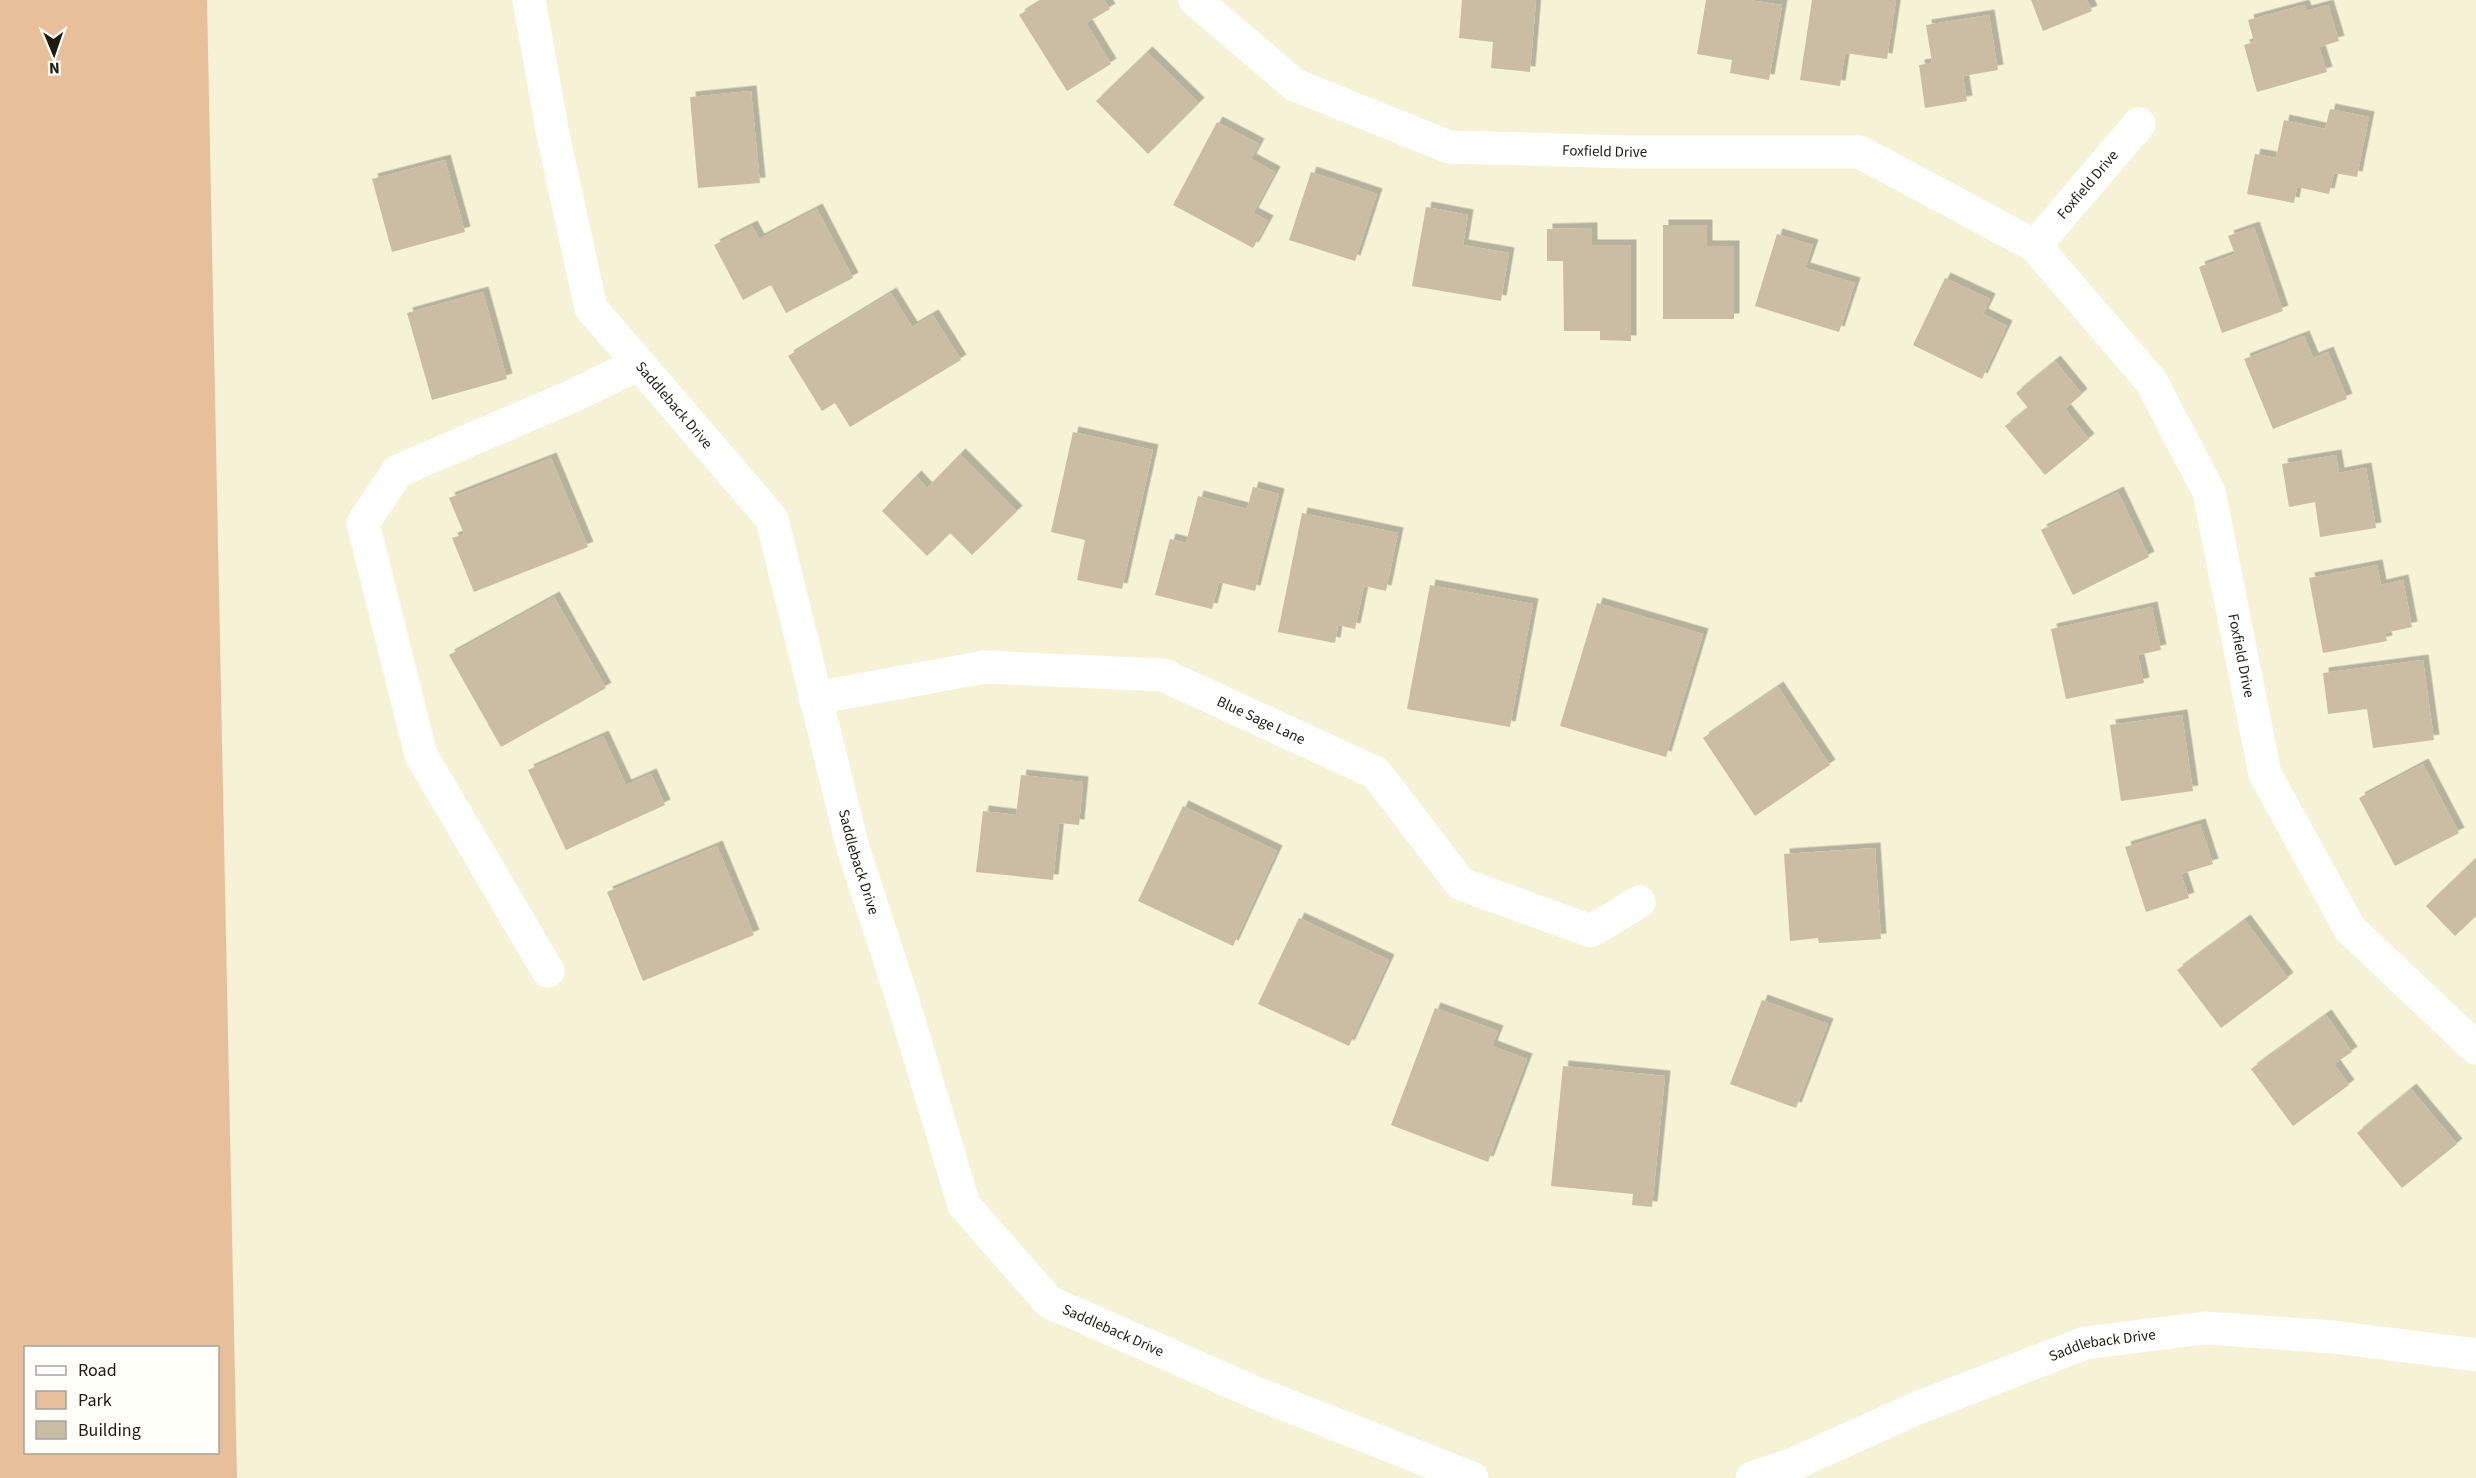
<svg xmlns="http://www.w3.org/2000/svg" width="2476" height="1478" font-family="'Source Sans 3',sans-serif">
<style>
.green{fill:#e7c09b;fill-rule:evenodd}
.building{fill:#cabda4;filter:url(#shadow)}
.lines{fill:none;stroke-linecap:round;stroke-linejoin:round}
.minor{stroke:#fff;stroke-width:33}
.labels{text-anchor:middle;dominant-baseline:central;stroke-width:6;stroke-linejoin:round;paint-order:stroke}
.street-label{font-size:15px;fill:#1d1c12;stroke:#fffef9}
</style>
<defs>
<filter id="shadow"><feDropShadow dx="5.5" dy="-5.5" stdDeviation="0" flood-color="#0004"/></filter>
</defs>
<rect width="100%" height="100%" fill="#f5f2d6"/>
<path class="green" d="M0 0H207L237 1478H0ZM26 1348H218V1452H26Z"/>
<g class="building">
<path d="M1043 0H1104L1110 9 1086 23 1111 64 1067 91 1019 15Z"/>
<path d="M1462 0H1536L1530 72 1491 68 1493 42 1459 38Z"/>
<path d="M1706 0H1749L1782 5 1769 80 1730 73 1732 60 1697 54Z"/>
<path d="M1812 0H1896L1887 59 1845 53 1840 86 1800 80Z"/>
<path d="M2031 0H2087L2092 11 2043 31Z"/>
<path d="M2304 5 2306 11 2328 5 2339 41 2319 47 2327 72 2257 92 2244 45 2254 42 2248 20Z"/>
<path d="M1989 15 1998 70 1963 76 1967 101 1925 108 1919 65 1932 63 1926 25Z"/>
<path d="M1147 52 1199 103 1148 154 1096 101Z"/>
<path d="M751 91 760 183 698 188 690 97Z"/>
<path d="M2330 109 2369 117 2357 177 2334 173 2329 194 2297 187 2294 203 2247 194 2255 154 2276 158 2284 120 2325 129Z"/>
<path d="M1217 122 1259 144 1251 159 1275 172 1253 213 1268 221 1253 248 1173 205Z"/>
<path d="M445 160 465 232 392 252 372 179Z"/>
<path d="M1311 172 1377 194 1355 261 1289 240Z"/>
<path d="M1426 207 1468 215 1463 245 1509 253 1501 301 1412 286Z"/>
<path d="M817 209 853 278 786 313 771 285 743 300 714 245 752 226 759 239Z"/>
<path d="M1663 225H1707V246H1734V319H1663Z"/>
<path d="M2254 227 2283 311 2222 333 2199 267 2235 254 2228 236Z"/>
<path d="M1592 228V245H1631V341L1600 340V331H1564L1563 261H1547V229Z"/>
<path d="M1777 234 1813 245 1805 268 1855 283 1839 332 1755 306Z"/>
<path d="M1945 278 1990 299 1983 314 2007 326 1982 379 1913 345Z"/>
<path d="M483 292 507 379 432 400 407 313Z"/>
<path d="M891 293 912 327 933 315 961 360 850 427 835 403 822 411 788 356Z"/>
<path d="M2304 336 2313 358 2328 352 2347 399 2273 429 2244 359Z"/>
<path d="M2055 361 2082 394 2065 409 2089 439 2045 475 2005 426 2028 408 2016 393Z"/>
<path d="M1073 432 1153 450 1122 589 1077 580 1085 540 1051 532Z"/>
<path d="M960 454 1017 511 972 555 950 533 927 556 882 511 916 476 927 488Z"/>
<path d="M2336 455 2339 473 2366 468 2376 528 2320 537 2315 502 2289 507 2282 464Z"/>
<path d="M551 458 588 547 474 592 452 538 464 534 449 498Z"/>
<path d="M1253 487 1279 494 1255 591 1219 582 1212 609 1155 595 1170 539 1186 543 1198 496 1247 509Z"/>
<path d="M2118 492 2149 557 2073 595 2041 530Z"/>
<path d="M1302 513 1398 533 1386 591 1364 586 1355 629 1338 625 1335 643 1278 632Z"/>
<path d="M2377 565 2381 585 2403 580 2412 627 2385 633 2387 641 2323 653 2309 578Z"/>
<path d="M1430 585 1533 604 1510 727 1407 709Z"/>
<path d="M554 597 606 688 501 747 449 655Z"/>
<path d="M1597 603 1703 634 1666 757 1560 726Z"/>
<path d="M2152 607 2161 650 2138 655 2144 683 2066 699 2051 629Z"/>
<path d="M2423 660 2434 740 2373 748 2367 709 2328 714 2323 673Z"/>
<path d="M1778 687 1830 765 1755 816 1703 738Z"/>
<path d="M2182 715 2193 791 2121 801 2110 725Z"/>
<path d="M603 736 626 785 651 774 665 805 566 850 528 770Z"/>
<path d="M2423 764 2459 833 2395 866 2359 798Z"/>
<path d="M1021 775 1083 782 1079 825 1059 823 1053 880 976 872 983 811 1016 815Z"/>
<path d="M1183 806 1277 851 1233 946 1138 901Z"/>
<path d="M2200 824 2213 864 2181 874 2189 898 2146 912 2125 847Z"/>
<path d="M717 846 754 935 643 981 607 892Z"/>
<path d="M1875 848 1881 939 1819 943 1818 938 1790 941 1784 854Z"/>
<path d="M2476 858V916L2455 936 2426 906Z"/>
<path d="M1299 918 1389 960 1349 1046 1258 1004Z"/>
<path d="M2245 920 2288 978 2221 1028 2177 970Z"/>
<path d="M1762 1000 1828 1024 1796 1108 1730 1084Z"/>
<path d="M1435 1008 1498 1031 1492 1046 1527 1059 1488 1162 1391 1125Z"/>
<path d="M2326 1015 2352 1052 2334 1064 2349 1085 2293 1126 2251 1069Z"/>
<path d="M1563 1066 1665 1076 1652 1207 1632 1205 1633 1194 1551 1186Z"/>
<path d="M2411 1089 2457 1144 2402 1188 2357 1133Z"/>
</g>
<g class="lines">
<g class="minor">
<path id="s1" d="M529 0 553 135 591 308 772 519 853 848 902 998 964 1205 1049 1302 1256 1393 1472 1478"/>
<path id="s2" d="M1195 0 1295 85 1449 147 1631 152H1860L2035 246 2151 381 2209 492 2265 774 2350 929 2476 1048"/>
<path id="s3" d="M2035 246 2139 124"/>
<path id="s4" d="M815 698 985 667 1163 675 1376 773 1461 884 1591 931 1639 902"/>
<path d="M548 971 421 755 363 523 398 471 570 397 639 364"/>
<path id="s5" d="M1752 1478 1791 1465 1915 1409 2085 1343 2204 1328 2334 1337 2476 1355"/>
</g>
</g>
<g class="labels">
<g class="street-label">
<text stroke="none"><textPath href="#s2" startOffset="453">Foxfield Drive</textPath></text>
<text stroke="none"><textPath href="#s3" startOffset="81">Foxfield Drive</textPath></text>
<text stroke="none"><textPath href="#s1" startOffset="442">Saddleback Drive</textPath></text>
<text stroke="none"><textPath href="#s2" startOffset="1377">Foxfield Drive</textPath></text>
<text stroke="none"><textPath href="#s4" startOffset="459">Blue Sage Lane</textPath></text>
<text stroke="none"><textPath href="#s1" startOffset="946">Saddleback Drive</textPath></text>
<text stroke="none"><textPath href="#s1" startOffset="1504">Saddleback Drive</textPath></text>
<text stroke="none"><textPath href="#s5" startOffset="376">Saddleback Drive</textPath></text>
</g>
</g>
<rect x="24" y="1346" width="195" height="108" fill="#fffef9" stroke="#a5a49d" stroke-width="1.5"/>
<rect x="36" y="1366" width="30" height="9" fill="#ffffff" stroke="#a5a49d" stroke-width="1.5"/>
<text x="78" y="1376" font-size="18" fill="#1d1c12">Road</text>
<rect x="36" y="1391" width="30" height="18" fill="#e7c09b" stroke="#a5a49d" stroke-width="1.5"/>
<text x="78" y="1406" font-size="18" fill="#1d1c12">Park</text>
<rect x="36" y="1421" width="30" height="18" fill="#cabda4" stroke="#a5a49d" stroke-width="1.5"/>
<text x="78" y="1436" font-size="18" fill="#1d1c12">Building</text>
<g transform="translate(54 54) rotate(178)" stroke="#fffef9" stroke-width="4.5" paint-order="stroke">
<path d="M0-4.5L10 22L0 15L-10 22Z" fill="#1d1c12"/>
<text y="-9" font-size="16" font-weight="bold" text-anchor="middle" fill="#1d1c12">N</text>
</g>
</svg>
